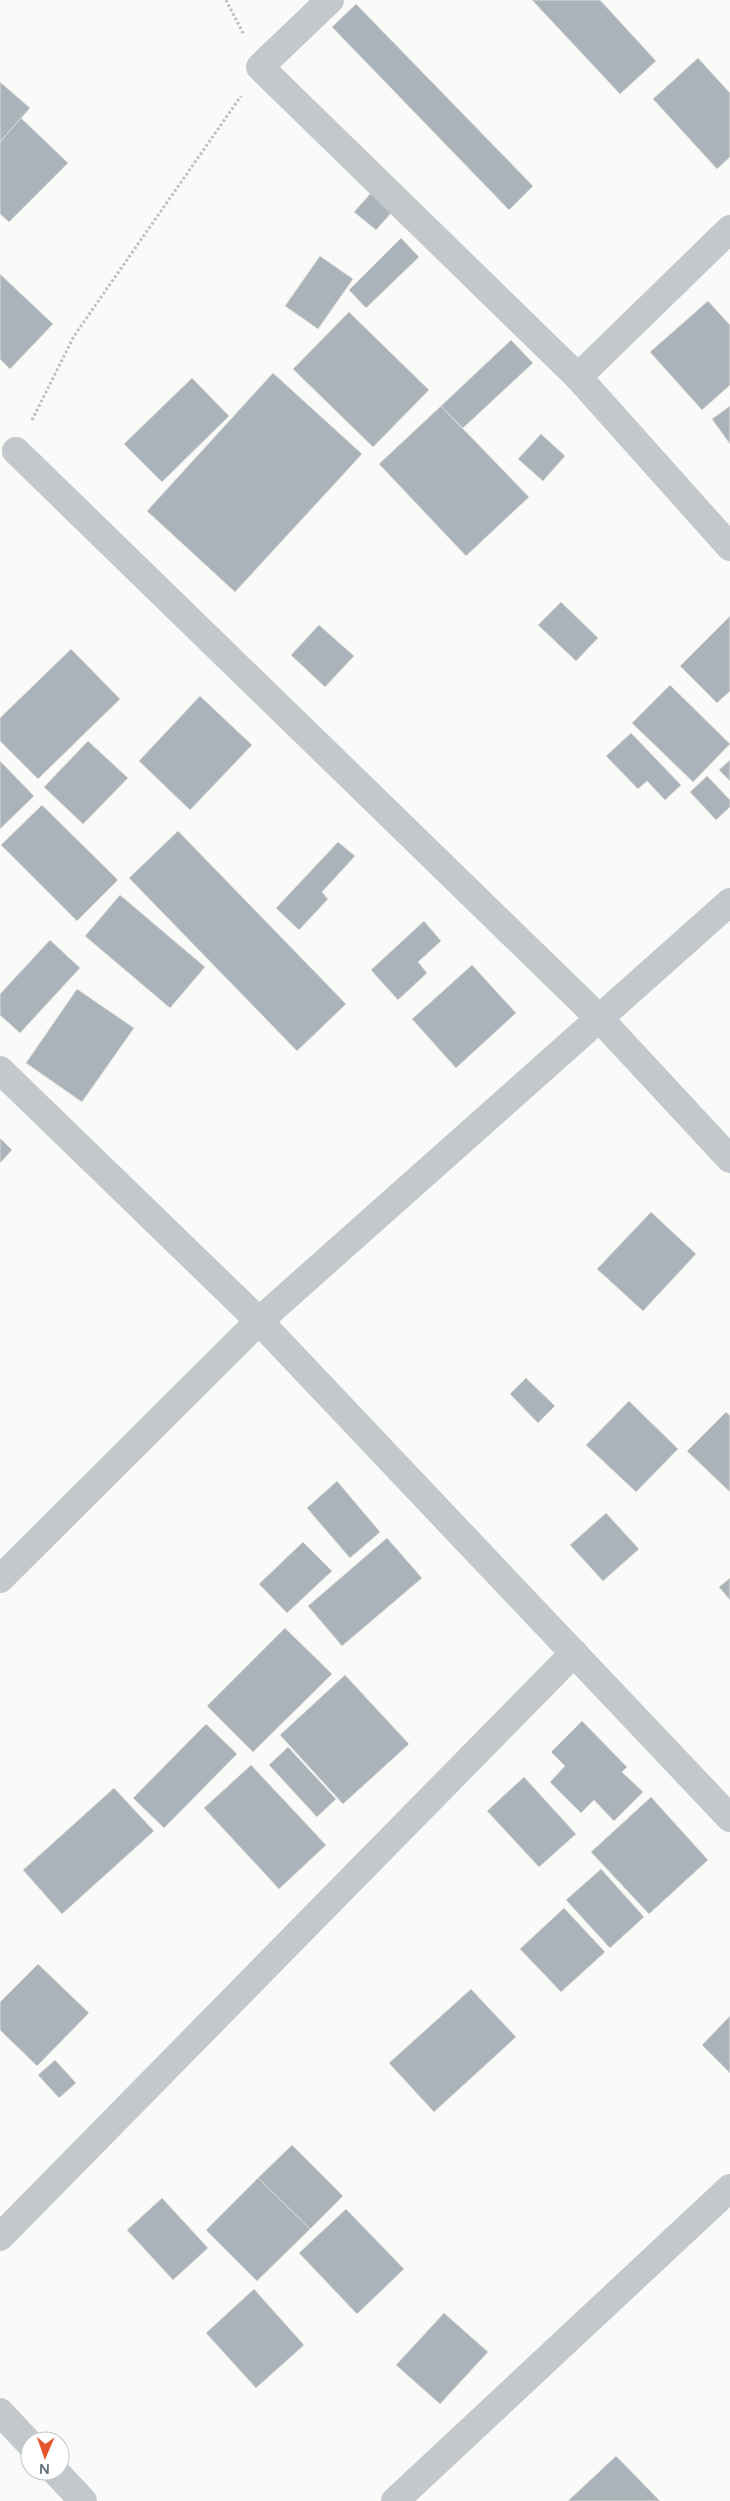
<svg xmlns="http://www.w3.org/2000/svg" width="730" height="2501" font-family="Figtree,sans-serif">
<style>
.building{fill:#aab3b9;stroke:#dcdcda}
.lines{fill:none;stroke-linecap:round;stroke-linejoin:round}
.path{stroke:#bbbfc2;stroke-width:3;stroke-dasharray:2.5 2.5;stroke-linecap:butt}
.minor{stroke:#c3c8cc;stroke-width:28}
</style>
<rect width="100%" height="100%" fill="#fafaf8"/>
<g class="building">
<path d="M532 0H600L656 61 620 94Z"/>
<path d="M356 4 533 186 509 210 332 27Z"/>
<path d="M698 58 730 93V157L717 169 653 99Z"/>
<path d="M0 82 30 108 0 142Z"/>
<path d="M21 118 68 163 9 222 0 214V142Z"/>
<path d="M371 193 392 212 376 230 354 212Z"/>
<path d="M401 238 419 257 366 308 349 290Z"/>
<path d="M320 256 353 279 318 329 285 306Z"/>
<path d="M0 274 53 324 10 369 0 359Z"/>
<path d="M708 301 730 325V385L702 410 650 352Z"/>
<path d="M349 312 429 390 373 447 293 369Z"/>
<path d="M511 340 533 363 463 428 441 406Z"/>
<path d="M273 373 362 454 235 592 147 511Z"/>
<path d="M192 378 229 416 162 482 124 444Z"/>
<path d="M441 406 529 497 466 556 379 464Z"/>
<path d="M730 406V444L712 419Z"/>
<path d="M541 434 565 456 543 481 518 459Z"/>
<path d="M561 602 598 638 576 661 538 625Z"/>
<path d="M730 616V691L717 703 680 666Z"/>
<path d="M319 625 354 656 325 687 291 655Z"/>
<path d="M71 649 120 699 38 779 0 741V718Z"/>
<path d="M670 685 730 744 693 782 632 723Z"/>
<path d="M200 696 252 745 190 810 139 761Z"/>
<path d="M631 733 681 785 665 800 647 781 638 789 606 756Z"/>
<path d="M88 741 128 778 83 824 44 787Z"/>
<path d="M730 760V781L719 770Z"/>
<path d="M0 761 34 796 0 829Z"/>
<path d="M707 776 730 800V807L716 820 690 792Z"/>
<path d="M42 805 118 880 77 921 1 845Z"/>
<path d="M178 831 346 1004 297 1051 129 878Z"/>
<path d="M338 842 355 856 322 892 328 899 299 930 276 908Z"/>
<path d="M120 895 205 967 170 1008 85 936Z"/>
<path d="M424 921 441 941 418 962 427 973 398 1000 371 970Z"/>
<path d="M50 940 80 968 20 1033 0 1015V994Z"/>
<path d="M472 965 516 1013 456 1068 412 1019Z"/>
<path d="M77 989 134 1028 82 1102 26 1063Z"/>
<path d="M0 1138 12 1150 0 1163Z"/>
<path d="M651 1212 696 1254 643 1311 597 1269Z"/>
<path d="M526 1378 555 1406 538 1423 510 1394Z"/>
<path d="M629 1401 678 1449 636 1492 586 1445Z"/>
<path d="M726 1412 730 1416V1492L687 1451Z"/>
<path d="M337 1481 380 1532 350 1558 307 1508Z"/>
<path d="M606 1513 639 1549 603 1581 570 1545Z"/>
<path d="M387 1538 422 1578 342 1646 308 1606Z"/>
<path d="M303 1542 332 1571 287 1613 259 1584Z"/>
<path d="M730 1578V1600L719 1587Z"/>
<path d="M285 1628 332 1674 253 1752 207 1706Z"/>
<path d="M345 1675 409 1744 343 1804 280 1735Z"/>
<path d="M582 1721 627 1767 622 1772 643 1792 614 1821 594 1800 581 1813 550 1782 565 1766 551 1752Z"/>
<path d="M206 1724 237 1754 164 1828 133 1798Z"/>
<path d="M288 1747 336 1799 317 1817 269 1765Z"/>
<path d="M251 1765 326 1845 279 1889 204 1808Z"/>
<path d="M524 1777 576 1834 539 1867 487 1811Z"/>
<path d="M114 1788 154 1831 62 1914 23 1870Z"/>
<path d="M651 1797 708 1860 649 1914 591 1852Z"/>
<path d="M601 1869 644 1917 610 1948 566 1900Z"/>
<path d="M564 1908 605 1952 561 1992 520 1949Z"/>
<path d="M38 1964 89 2013 37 2066 0 2030V2002Z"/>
<path d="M471 1989 516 2037 434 2112 389 2063Z"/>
<path d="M730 2016V2073L702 2045Z"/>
<path d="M55 2060 76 2083 59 2098 38 2075Z"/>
<path d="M292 2145 343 2196 310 2229 258 2178Z"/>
<path d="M258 2178 310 2229 257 2281 206 2230Z"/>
<path d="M162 2198 208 2248 173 2280 127 2230Z"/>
<path d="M346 2209 404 2269 357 2314 299 2253Z"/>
<path d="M254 2289 304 2345 256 2388 206 2333Z"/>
<path d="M444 2313 488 2352 440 2404 396 2365Z"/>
<path d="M616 2456 660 2501H568Z"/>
</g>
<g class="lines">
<g class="path">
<path d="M226 0 244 35"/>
<path d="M32 420 74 336 241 96"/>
</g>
<g class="minor">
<path d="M330 0 260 67 578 377 730 547"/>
<path d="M578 377 730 229"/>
<path d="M16 451 599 1018 730 1159"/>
<path d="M0 1070 259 1321 730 1818"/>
<path d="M0 1579 259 1321 730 902"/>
<path d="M0 2237 574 1653"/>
<path d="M0 2412 30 2444"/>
<path d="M55 2471 83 2501"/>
<path d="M395 2501 730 2188"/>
</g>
</g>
<g transform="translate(45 2456) rotate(182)"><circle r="24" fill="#ffffff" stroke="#c1c8cd"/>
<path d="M0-4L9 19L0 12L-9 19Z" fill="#e4572e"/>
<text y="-8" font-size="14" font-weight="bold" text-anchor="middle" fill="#657683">N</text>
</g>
</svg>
